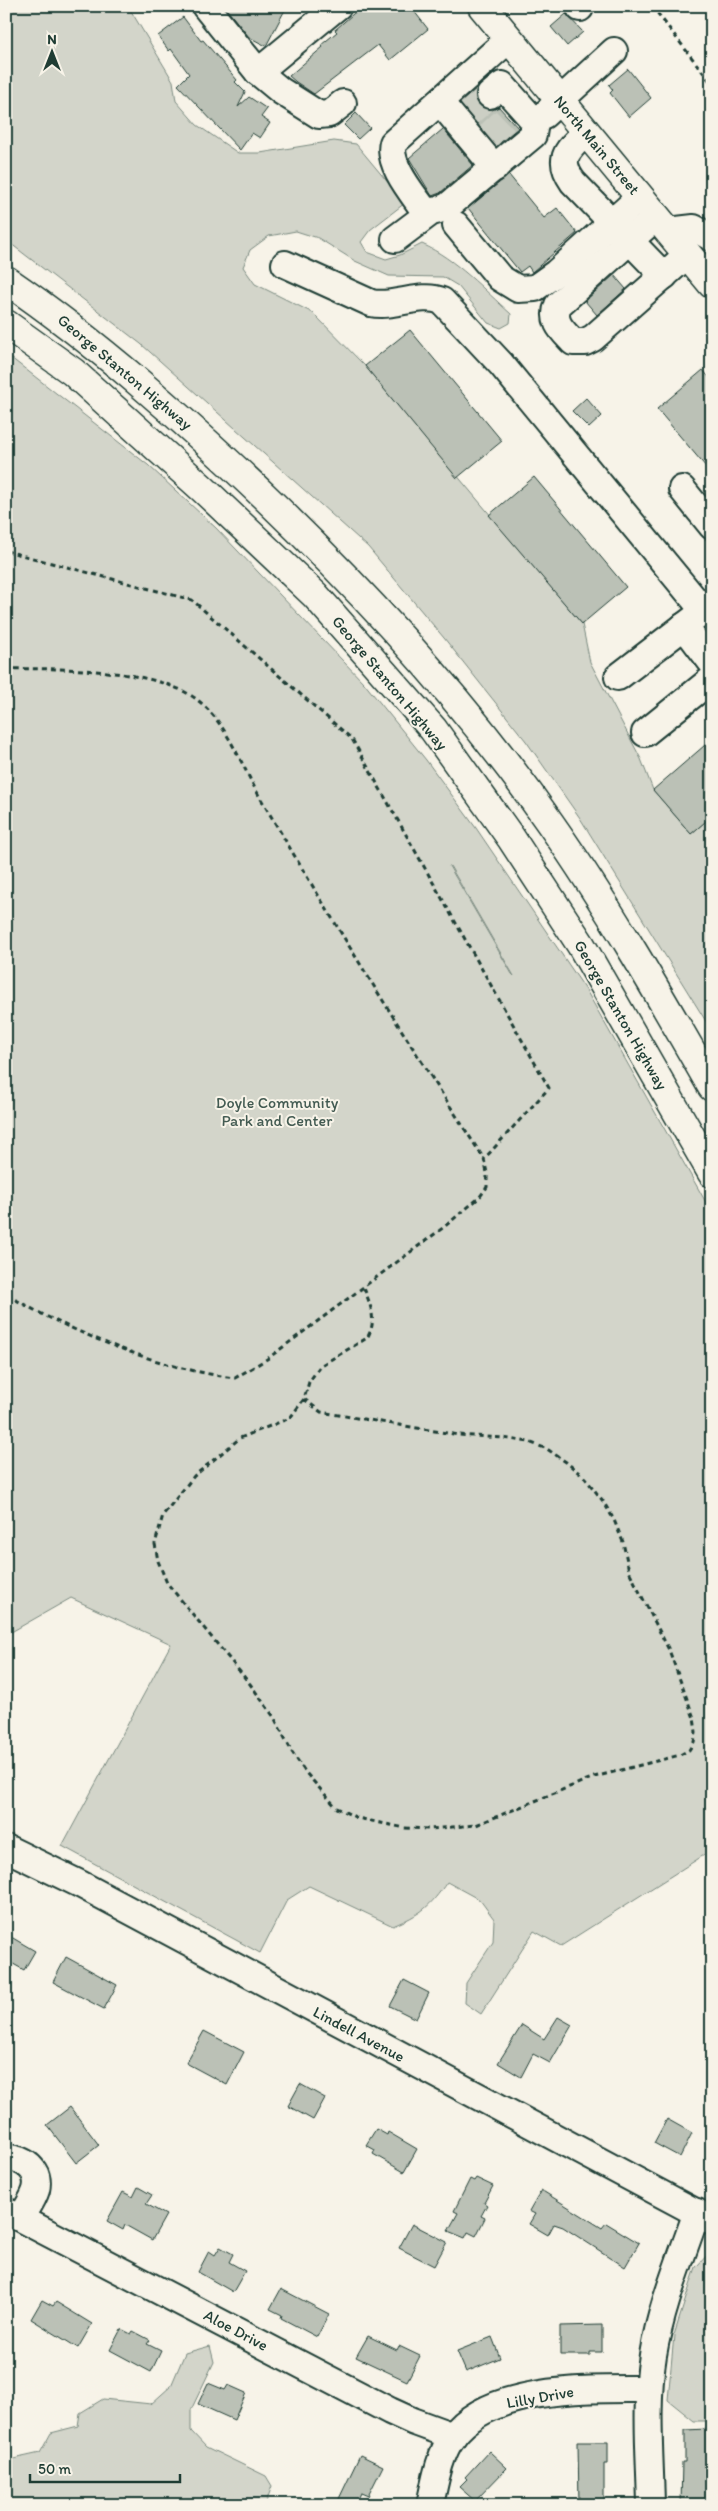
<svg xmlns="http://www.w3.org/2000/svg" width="718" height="2511" font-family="Itim,sans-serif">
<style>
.green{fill:#d3d5ca;stroke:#79897f;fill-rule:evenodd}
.building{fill:#bbc1b6;stroke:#1f3d34}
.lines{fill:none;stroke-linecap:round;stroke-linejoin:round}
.minor-tunnel{stroke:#cccfc4;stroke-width:26;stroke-dasharray:26 13;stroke-linecap:butt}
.minor-casing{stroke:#1f3d34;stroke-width:30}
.highway-casing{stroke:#1f3d34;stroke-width:31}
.path{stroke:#1f3d34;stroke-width:3;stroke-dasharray:5 4;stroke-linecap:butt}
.minor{stroke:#f7f3e8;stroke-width:26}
.highway{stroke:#f7f3e8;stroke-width:28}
.labels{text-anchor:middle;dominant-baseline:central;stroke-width:4;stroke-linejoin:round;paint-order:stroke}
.street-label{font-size:16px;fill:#1f3d34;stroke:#f7f3e8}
.park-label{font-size:16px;fill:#435b52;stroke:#f7f3e8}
</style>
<rect width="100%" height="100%" fill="#f7f3e8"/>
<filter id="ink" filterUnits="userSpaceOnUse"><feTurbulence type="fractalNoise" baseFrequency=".02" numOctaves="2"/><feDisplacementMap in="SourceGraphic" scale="10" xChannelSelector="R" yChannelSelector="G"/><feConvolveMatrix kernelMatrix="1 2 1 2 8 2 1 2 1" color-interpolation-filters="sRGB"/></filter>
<g filter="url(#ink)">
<g class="green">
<path d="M9 6H128L173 81 176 101 197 125 238 153H260L334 141 356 144 405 203 370 230 361 242 367 252 386 259 400 255 422 244C456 259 484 290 511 314L510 323 501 328 488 323 458 286 443 277 389 276 355 261 318 238 296 231 269 236 250 250 243 267 255 284 313 313 365 366 582 624 590 662 641 759 653 790 691 834 712 816V1031L580 818 526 741 444 638 368 547 141 344 6 240V9Z"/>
<path d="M6 354 148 465 216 528 364 683 426 760 476 828 586 990 712 1213V1850L561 1946 534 1931 481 2014 465 2003 466 1983 493 1942 494 1919 480 1900 447 1882C430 1907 421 1914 393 1926L309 1886 287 1900 260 1953 62 1846 171 1644 71 1598 6 1635ZM449 866H450L514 976 512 974Z"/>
<path d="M712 2250V2421H694L668 2400 674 2335 696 2267Z"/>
<path d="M210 2346 214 2362 191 2410V2431L206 2447 266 2476 272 2486 265 2505H6V2458L9 2460 40 2453 51 2433 78 2426 80 2413 103 2399 151 2404 171 2386 185 2353Z"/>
</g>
<g class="building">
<path d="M224 6H287L266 46 249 37Z"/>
<path d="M362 6H410L428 29 390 60 378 45 314 94 296 82 289 76 323 47 321 45 337 32 335 30Z"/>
<path d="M566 14 583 32 567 46 551 27Z"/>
<path d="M183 17 201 41 203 40 237 80 235 82 245 92 238 107 249 97 267 109 261 117 270 123 260 138 252 133 240 150 178 85 189 74 171 49 169 51 158 36Z"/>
<path d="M628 69 651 98 629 117 610 93 613 90 609 85Z"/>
<path d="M478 87 475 97 479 105 485 109 492 110 499 107 518 128 496 146 460 103Z"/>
<path d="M356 113 370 128 358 139 344 125Z"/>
<path d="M443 129 473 165 440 193 432 196 409 158Z"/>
<path d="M509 175 544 218 557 208 577 233 532 272 528 266 520 272 468 208Z"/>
<path d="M614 275 626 289 597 315 585 301Z"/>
<path d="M410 330 502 441 457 478 365 366Z"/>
<path d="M703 370 712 381V474L657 409Z"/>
<path d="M586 398 602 416 589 428 572 411Z"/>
<path d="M534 477 626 587 582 624 489 515Z"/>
<path d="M712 739V816L691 834 653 790Z"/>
<path d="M6 1934 35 1951 24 1970 6 1960Z"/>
<path d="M66 1957 117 1985 104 2009 53 1982Z"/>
<path d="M404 1980 429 1993 416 2019 390 2006Z"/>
<path d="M558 2017 572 2025 550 2063 533 2054 521 2077 498 2063 522 2025 544 2039Z"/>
<path d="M204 2031 244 2052 227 2085 186 2063Z"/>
<path d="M300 2084 325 2098 313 2120 288 2106Z"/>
<path d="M70 2107 99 2145 76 2163 47 2125Z"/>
<path d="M667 2119 692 2133 680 2157 654 2143Z"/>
<path d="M376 2129 387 2135 388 2132 417 2149 404 2172 373 2154 375 2150 366 2145Z"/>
<path d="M476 2178 493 2186 484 2203 487 2205 481 2216 485 2218 476 2236 468 2232 465 2238 448 2231 458 2213 454 2211 470 2179 474 2181Z"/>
<path d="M138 2187 152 2195 146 2204 166 2215 152 2240 125 2225 123 2230 107 2221 123 2192 133 2197Z"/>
<path d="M541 2190 602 2228 606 2223 639 2243 625 2267 563 2227 554 2224 548 2235 529 2224 535 2214 529 2211Z"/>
<path d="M412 2224 447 2242 434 2266 399 2248Z"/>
<path d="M220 2247 233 2254 229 2262 245 2271 233 2292 198 2272 209 2251 215 2255Z"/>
<path d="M281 2289 329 2314 317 2337 281 2318 282 2315 270 2309Z"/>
<path d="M42 2300 53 2306 56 2302 92 2324 78 2348 31 2319Z"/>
<path d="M602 2325V2352H590V2355H560V2326Z"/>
<path d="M121 2329 131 2334 133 2331 150 2340 147 2344 161 2351 151 2372 110 2350Z"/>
<path d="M368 2336 397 2350 399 2346 420 2356 407 2381 356 2357Z"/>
<path d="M492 2337 500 2358 466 2372 457 2351Z"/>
<path d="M208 2383 225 2390 228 2385 246 2393 234 2420 198 2404Z"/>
<path d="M707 2429 708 2505H681L682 2462H685V2430Z"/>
<path d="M578 2442H608V2464H604V2505H579Z"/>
<path d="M489 2451 507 2468 475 2501 459 2487 467 2479 465 2477Z"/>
<path d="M360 2455 383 2466 368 2496 361 2493 355 2505H336Z"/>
</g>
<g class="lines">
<g class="minor-tunnel">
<path d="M467 115 490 95"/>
<path d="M486 138 508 117"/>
</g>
<defs>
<g id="minor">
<path d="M205 6 258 72 281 91 319 115 329 114 343 103"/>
<path d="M579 6 580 8"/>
<path d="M258 72 338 6"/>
<path d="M490 95 502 85 535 122 533 135 448 206 436 211 424 210C413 194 387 164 393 143L509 39"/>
<path d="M440 102 495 168"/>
<path d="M544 115 614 51"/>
<path d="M586 132C568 150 556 158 573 182L664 276"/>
<path d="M656 217 558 305C551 322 563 331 573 342H585L593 338 687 255"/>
<path d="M456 225 500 278 518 289 535 288 556 273 640 197"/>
<path d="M668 231 694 228 712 238"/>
<path d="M395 239 431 212"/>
<path d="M285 264 371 303C394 308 421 292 442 301L501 364 704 611 712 604"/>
<path d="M682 489 712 526"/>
<path d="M684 626 712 663"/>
<path d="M618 677 704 611"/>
<path d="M645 733 712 679"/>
<path d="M6 1848 80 1884 712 2221"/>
<path d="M6 2158C24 2158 41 2170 36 2190 33 2200 26 2209 21 2218"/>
<path d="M6 2211 390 2411 412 2421 453 2436"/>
<path d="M430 2505C435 2482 439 2455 453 2436 490 2385 594 2389 649 2389"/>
<path d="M651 2505C650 2455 645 2404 653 2355 661 2306 681 2259 697 2212"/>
</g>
<g id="highway">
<path d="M482 6 712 284"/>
<path d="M6 280C98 343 183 419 264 496 368 596 467 704 550 823 609 907 661 998 712 1087"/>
<path d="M6 324 73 372 203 489 315 595 433 729 511 838 581 945 712 1173"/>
</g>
</defs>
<use href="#minor" class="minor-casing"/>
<use href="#highway" class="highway-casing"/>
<g class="path">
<path d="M652 6 712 84"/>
<path d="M6 551 192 600 352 739 549 1088 484 1159"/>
<path d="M6 669C58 668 138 668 185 692 224 712 240 764 261 799 283 837 306 875 329 913 379 996 432 1078 484 1159L487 1173V1187L479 1198 444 1227 267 1359 235 1378C171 1370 108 1346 50 1318 35 1311 21 1302 6 1295"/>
<path d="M304 1399 321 1412 459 1435 503 1438 529 1442 547 1449 566 1462 585 1478 603 1501 614 1520 623 1542 629 1571 669 1650 694 1718 696 1732 694 1742 689 1750 680 1755 594 1777 476 1825 430 1829 405 1828 357 1818 337 1808 306 1773 292 1752 274 1717 250 1684 167 1583 158 1561 155 1544 163 1515 194 1476 240 1438 290 1418 304 1399 309 1382 320 1366 367 1338C378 1320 370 1305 364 1288"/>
</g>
<use href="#minor" class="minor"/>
<use href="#highway" class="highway"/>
</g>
</g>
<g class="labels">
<g class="street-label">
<text transform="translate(597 145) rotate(50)">North Main Street</text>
<text transform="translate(125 372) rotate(40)">George Stanton Highway</text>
<text transform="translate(390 683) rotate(50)">George Stanton Highway</text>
<text transform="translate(621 1015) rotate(60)">George Stanton Highway</text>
<text transform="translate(359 2034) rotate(28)">Lindell Avenue</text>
<text transform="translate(236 2330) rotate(28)">Aloe Drive</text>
<text transform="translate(540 2397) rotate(-10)">Lilly Drive</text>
</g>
<g class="park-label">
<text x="277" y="1102">Doyle Community<tspan x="277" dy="18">Park and Center</tspan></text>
</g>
</g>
<rect width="718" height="2511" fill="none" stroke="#f7f3e8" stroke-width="25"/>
<rect x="12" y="12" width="693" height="2486" fill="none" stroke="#1f3d34" stroke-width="2" filter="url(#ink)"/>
<g transform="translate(52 52)" stroke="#f7f3e8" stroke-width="4" paint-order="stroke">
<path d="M0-4L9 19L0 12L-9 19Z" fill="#1f3d34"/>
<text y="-8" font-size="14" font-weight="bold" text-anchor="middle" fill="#1f3d34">N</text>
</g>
<path d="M30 2474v8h150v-8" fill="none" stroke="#1f3d34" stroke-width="2.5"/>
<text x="38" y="2474" font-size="15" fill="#1f3d34" stroke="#f7f3e8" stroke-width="4" paint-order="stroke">50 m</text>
</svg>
